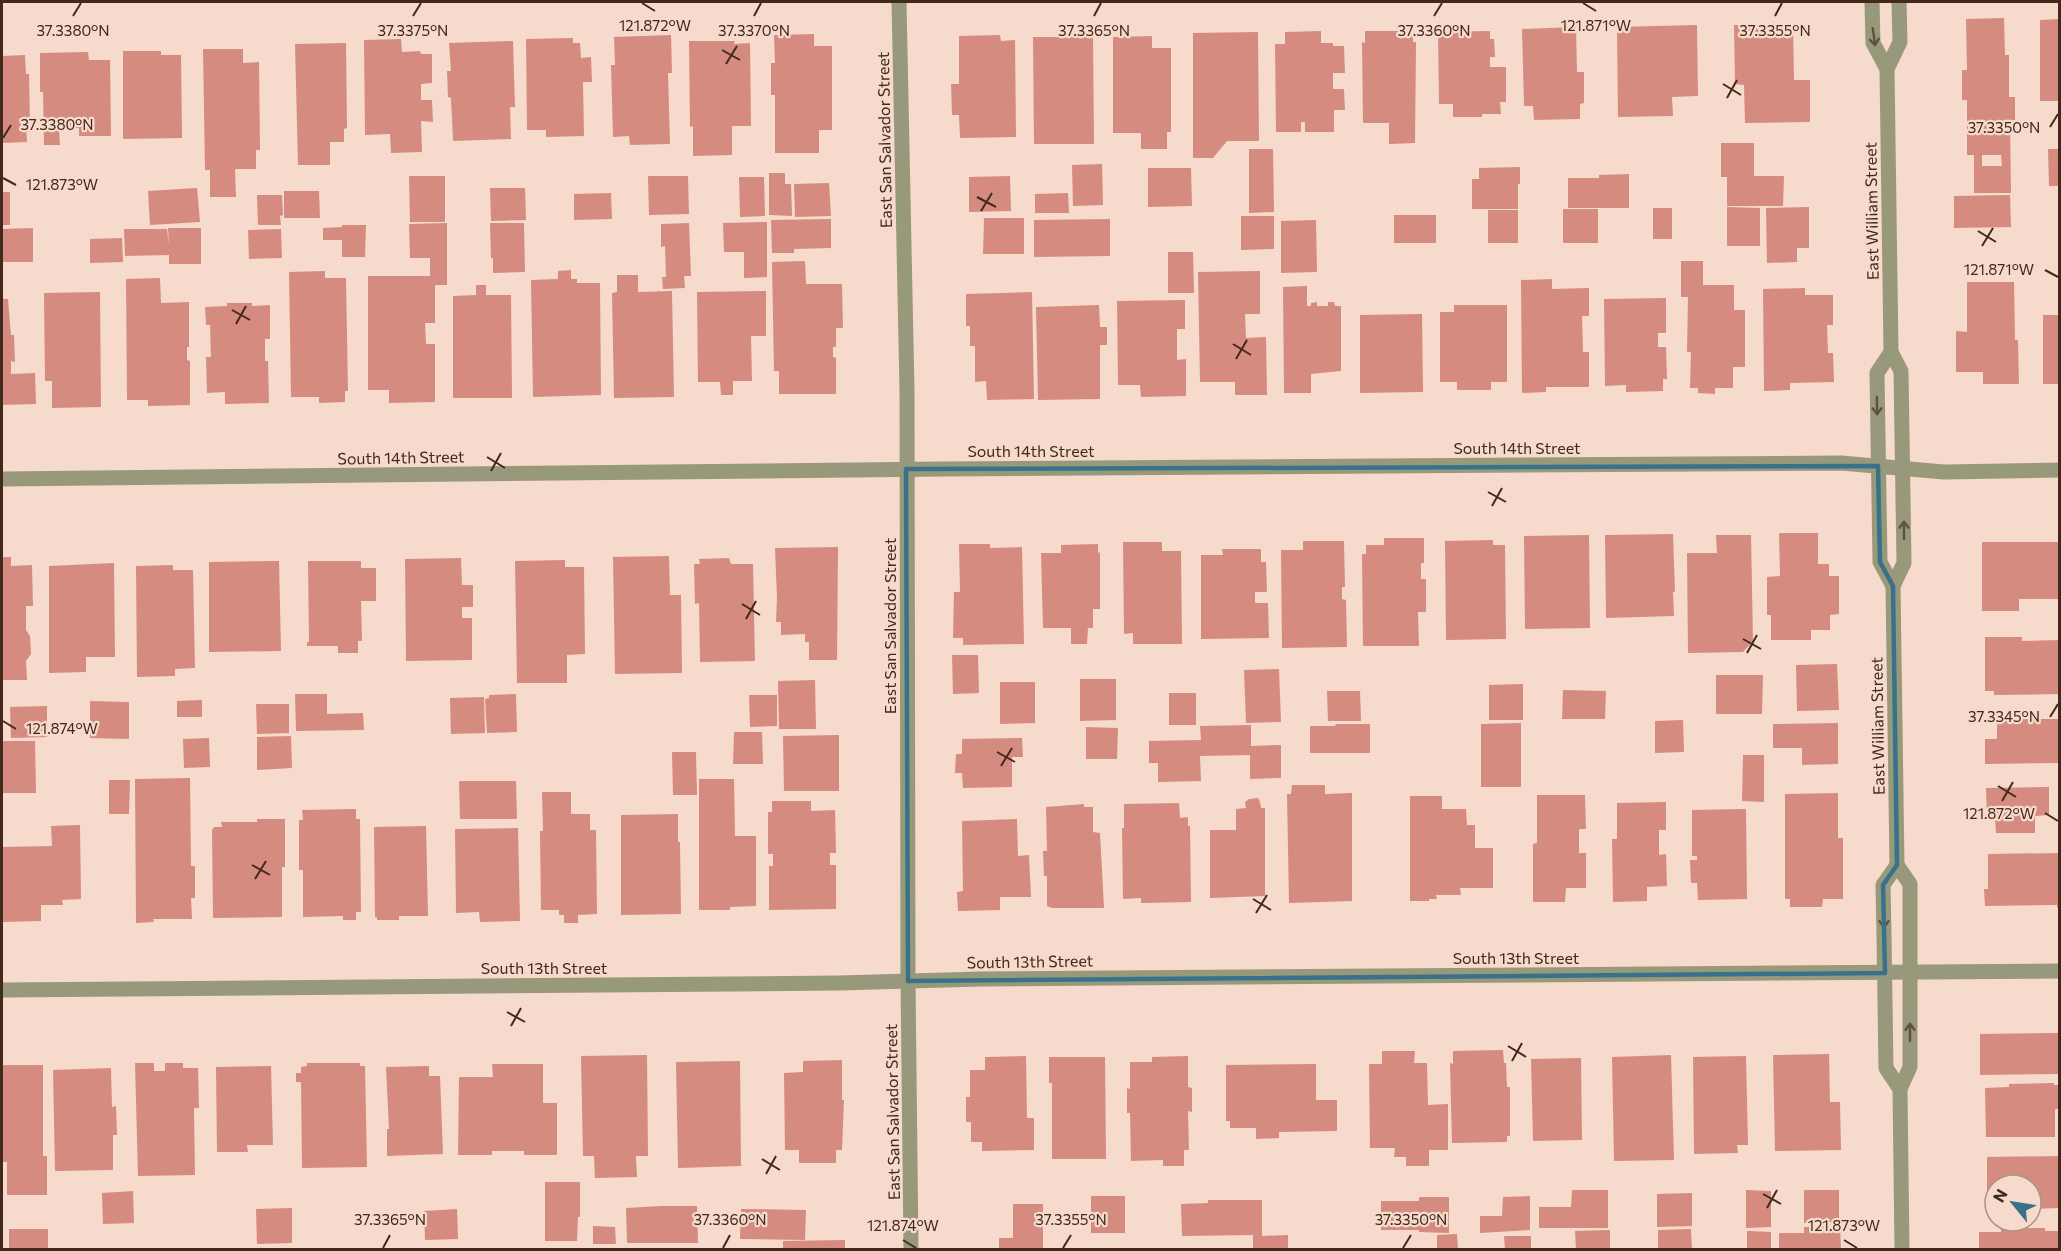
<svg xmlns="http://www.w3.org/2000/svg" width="2061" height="1251" font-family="Commissioner,sans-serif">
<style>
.building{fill:#d58b80;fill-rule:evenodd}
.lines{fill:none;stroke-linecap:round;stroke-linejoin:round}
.minor{stroke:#98997b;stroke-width:15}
.tertiary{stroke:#98997b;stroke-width:15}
.oneway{stroke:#61503d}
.marked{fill:none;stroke:#37718a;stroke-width:4.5;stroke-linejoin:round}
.ticks{fill:none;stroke:#43291b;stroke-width:2}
.labels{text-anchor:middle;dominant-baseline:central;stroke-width:4.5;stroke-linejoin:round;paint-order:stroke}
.street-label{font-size:16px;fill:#43291b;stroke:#f6dacc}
.ticks-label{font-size:15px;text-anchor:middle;fill:#43291b;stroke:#f6dacc;stroke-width:4.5;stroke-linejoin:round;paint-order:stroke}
</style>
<rect width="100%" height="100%" fill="#f6dacc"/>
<g class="building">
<path d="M2004 18 2005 55H2009V97H2015V120H2010L2011 193H1974V155H1967V100H1962V70H1967L1966 19ZM1982 155H2001L2002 166H1982Z"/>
<path d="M2060 19V101H2040V20Z"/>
<path d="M1697 25 1698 96 1672 97 1673 116 1618 117 1617 27Z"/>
<path d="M1734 25H1793L1794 80H1810V122L1745 123 1744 85 1735 84Z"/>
<path d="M1576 27 1577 72H1584V103L1580 104V119L1534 120 1533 106H1524L1522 29Z"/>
<path d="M1321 31V43H1333V46H1344L1345 73H1333V89H1344L1345 110H1334V132H1305V122H1301V132H1276L1275 44H1285V32Z"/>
<path d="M1365 31H1413V42H1416L1415 143 1389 144V123H1363L1362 42 1365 43Z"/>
<path d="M1490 31V39H1494L1495 57H1490V67H1506V102H1500L1501 114H1482V117H1453V104H1439L1438 32Z"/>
<path d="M1258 32 1259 141H1227L1213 158H1193V33Z"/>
<path d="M814 34V46H832V130H819V153H775V95H771V63H775L774 35Z"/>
<path d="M671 35 672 73H668L670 144 630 145 629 136 613 137 611 65H615L614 37Z"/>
<path d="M1000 35 1001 41 1015 40 1016 137 960 138 959 115H952L951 84H959V36Z"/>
<path d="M1152 36V48H1171V132H1167V149H1141V133H1113V37Z"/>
<path d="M1033 37H1093L1094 144H1034Z"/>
<path d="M573 38V43H580L581 58 591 57 592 82H583L584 136 546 137V130H527L526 39Z"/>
<path d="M401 39 402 52 420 51 421 54H432V83L421 84V100H432L433 122 421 121 422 152 391 153 390 134 365 135 364 40Z"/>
<path d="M513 41 515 107H510L511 139 453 141 451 98 448 97 447 71H451L449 43Z"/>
<path d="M689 41H735L734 44 750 43 751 126H732V155L693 156V126L690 127Z"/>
<path d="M346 43 347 128 344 129V142H330V165H298L295 44Z"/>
<path d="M203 49H243V63L259 62 260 150H256V169H235L236 197H210V170H205Z"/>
<path d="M123 51H161V55H181L182 138 123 139Z"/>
<path d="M88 52 89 60H110L111 136H79V128L59 129 60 145H44L43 92H40V53Z"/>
<path d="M25 55 26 74H29L30 124H26L27 142 2 143V56Z"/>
<path d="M1721 143H1754V176H1784L1783 206H1727V177H1721Z"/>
<path d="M1249 149H1273L1274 212 1249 213Z"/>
<path d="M2048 149H2060V186H2049Z"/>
<path d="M1102 164 1103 205 1073 206 1072 165Z"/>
<path d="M1520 167V184H1518V209H1472V179H1479V168Z"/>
<path d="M1148 168H1191L1192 206 1148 207Z"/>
<path d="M769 173H785V184H791L792 216 769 215Z"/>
<path d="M1629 174V208H1568V178H1599V175Z"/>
<path d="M409 176H445V222H410Z"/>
<path d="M648 176H688L689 214 649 215Z"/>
<path d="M1010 176 1011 211 969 212V177Z"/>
<path d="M739 177H764L765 216 740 217Z"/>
<path d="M829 183 831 216 795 217 794 184Z"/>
<path d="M197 188 200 222 150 225 148 191Z"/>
<path d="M490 188H525L526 220 491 221Z"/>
<path d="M284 191H319L320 218H284Z"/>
<rect x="2" y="192" width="8" height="33"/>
<path d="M611 193 612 219 574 220V194Z"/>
<path d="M1068 193 1069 213H1035V194Z"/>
<path d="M257 195H282L283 215 280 216 281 225H258Z"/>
<path d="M2010 195 2011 227 1954 228V196Z"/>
<path d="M1727 207 1760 208V246H1727Z"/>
<path d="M1809 207V248H1797V262L1767 263 1766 208Z"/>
<rect x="1653" y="208" width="19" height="31"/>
<rect x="1563" y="209" width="35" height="34"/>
<rect x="1488" y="210" width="30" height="33"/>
<rect x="1394" y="215" width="42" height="28"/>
<path d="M1241 216H1274V249L1241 250Z"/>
<path d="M984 218H1024V254H983Z"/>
<path d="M831 219V248L794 249V253H772L771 220Z"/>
<path d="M1110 219V256L1034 257V220Z"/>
<path d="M1316 220 1317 272 1281 273V221Z"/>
<path d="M767 222V277L744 278V252H724L723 223Z"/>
<path d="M447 223V285H435V323H425L426 344H435V402L389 403V390H368V276H430V258H410L409 224Z"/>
<path d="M490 223H524L525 272 493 273V258H491Z"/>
<path d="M689 223 691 276H684L685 288 663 289 662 277H666L665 246 661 247V224Z"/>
<path d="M342 225H366L365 257H342V240H323V228L342 227Z"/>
<path d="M33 228V262H2V229Z"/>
<path d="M168 228H201V264H169V255L125 256 124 229H167L169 245Z"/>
<path d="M281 229 282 258 249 259 248 230Z"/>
<path d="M122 238 123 262 90 263V239Z"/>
<path d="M1168 252H1193L1194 293H1168Z"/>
<path d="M805 261 806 284H842L843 328H836V347H833V357L836 358V394H779V371H774L772 262Z"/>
<path d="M1681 261H1703V285H1734V310H1745V367H1733V388H1715V394L1698 393V388H1690L1691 352H1687L1688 297H1681Z"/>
<path d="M571 270V279H577V283H600L601 395 533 397 531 280 558 279V271Z"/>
<path d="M325 271V278H346L348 391H345V402L319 403V397H291L289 272Z"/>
<path d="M1260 271V314H1245L1246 338 1266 337 1267 395H1235V382H1200L1198 272Z"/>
<path d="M617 275H638V292L672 291 674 397 614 398 612 293 617 292Z"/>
<path d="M160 278 161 303 189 302V347H187V360L190 361V405L148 406V400H127L126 279Z"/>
<path d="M1552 279V289L1589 288V316H1582L1583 352H1589V387H1546V392L1522 393 1521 280Z"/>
<path d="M1967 282H2014L2015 340H2018L2019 384H1983V372H1956V331L1967 332Z"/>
<path d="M476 285H486V295H511L512 398H453V296L476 295Z"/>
<path d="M1307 286V306H1311V303L1317 302V306H1328V302H1334L1335 306H1341V371L1311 374V393H1284L1283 287Z"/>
<path d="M1805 288V295H1833V325H1827L1828 353H1833L1834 382 1790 383V390L1764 391 1763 289Z"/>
<path d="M766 291V336H751L752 381H733V395H721L720 382H698L697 292Z"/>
<path d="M100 292 101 407 52 408V381H45L44 293Z"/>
<path d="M1032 292 1034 399 987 400 986 381 975 382V346H970V326H966V294Z"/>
<path d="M1666 298V333H1658V347H1666L1667 379H1663V391L1626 392V385L1605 386 1604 299Z"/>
<path d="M2 299H8L11 335H14L15 362 11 361V374L35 373 36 404 2 405Z"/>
<path d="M1185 300V329H1177V360L1186 359V396L1141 397 1140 385H1118L1117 301Z"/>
<path d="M227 303H252V306L270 305V339H265V361H268L269 403 225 404V392L207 393 206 357H211L210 325H206L205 307 227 306Z"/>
<path d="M1099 305 1100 327H1107V345H1100V399L1038 400 1036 307Z"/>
<path d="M1454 305H1507V382H1491V390H1457V382H1440V312H1454Z"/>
<path d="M1422 314 1423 392 1360 393V315Z"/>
<rect x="2043" y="315" width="17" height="69"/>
<path d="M1779 533H1818V564H1829V576H1839V614L1830 615V630H1811V640H1771V615H1767V577L1780 576Z"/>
<path d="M1673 534 1675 592H1673L1674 616 1606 618 1605 535Z"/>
<path d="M1589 535 1590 628 1525 629 1524 536Z"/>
<path d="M1716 535H1751L1753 641 1743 652 1688 653 1687 553H1717Z"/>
<path d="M1384 538H1424V563H1421V579H1426V612H1418L1419 646H1363L1362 554H1366V545H1384Z"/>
<path d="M1493 540V545H1505L1506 639 1446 640 1445 541Z"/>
<path d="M1303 541H1344L1345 587H1342V599L1346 600 1347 647 1282 648 1281 550H1303Z"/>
<path d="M1123 542H1162V551H1181L1182 644H1133V633L1124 634Z"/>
<path d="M1982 542H2060V599H2019V611H1982Z"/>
<path d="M959 544H990V548L1022 547 1024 644 963 645V638H953L954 592H960Z"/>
<path d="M1098 544V553L1100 552V609H1093V628H1088L1087 644H1071V628H1043L1041 553H1061V545Z"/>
<path d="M838 547 837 660H809V642H805V634L781 635V622H776L777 598 775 548Z"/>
<path d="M1222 549H1261V562H1266L1267 592H1255V603H1268L1269 638 1201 639V555H1223Z"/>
<path d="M669 556 670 595H681L682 673 615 674 613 557Z"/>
<path d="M2 557H11V566L32 565 33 606H26V630L30 636 31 654 26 661 27 680H2Z"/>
<path d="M461 558 462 585H473V607H462V618H472V660L406 661 405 559Z"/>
<path d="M729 558 731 564H753L755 661 700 662 699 603 695 604 694 564H700L699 559Z"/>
<path d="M565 560V567H584L585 654 567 655V683H517L515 561Z"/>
<path d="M279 561 281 651 209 652V562Z"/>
<path d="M308 561H361V568H376V601H361L362 641H358V653H338V646H307V642H309Z"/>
<path d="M114 563 115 657H86V672L49 673V566Z"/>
<path d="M173 565V570H193L195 668 175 669V676L137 677 136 566Z"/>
<path d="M1985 637H2022V641L2060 640V694L1994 695V691H1985Z"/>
<path d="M952 655H978L979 693 953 694Z"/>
<path d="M1837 664 1839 710 1797 711 1796 665Z"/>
<path d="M1279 669 1281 722 1246 723 1244 670Z"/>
<path d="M1716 675H1763L1762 714H1716Z"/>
<path d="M1080 679H1116V720L1080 721Z"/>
<path d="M815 680 816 729H779L778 681Z"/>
<path d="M1000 682H1035V723L1000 724Z"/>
<path d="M1523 684V720H1489V685Z"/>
<path d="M1563 690 1606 691 1605 719H1562Z"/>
<path d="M1327 691H1360L1361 721H1328Z"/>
<rect x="1169" y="693" width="27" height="32"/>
<path d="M295 694H327V714L363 713 364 730 296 731Z"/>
<path d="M516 694 517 732 487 733 485 699 489 698V695Z"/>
<path d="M749 695H777V726L750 727Z"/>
<path d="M484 697 485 733 451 734 450 698Z"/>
<path d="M202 700V717H177V701Z"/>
<path d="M90 701 129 702V739L90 738Z"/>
<path d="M256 704H289V733L257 734Z"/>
<path d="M47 706V737L11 738 10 707Z"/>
<path d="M1997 719H2060V763L1985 764V739H1997Z"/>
<path d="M1683 720 1684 752 1655 753V721Z"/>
<path d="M1521 723V787H1481V724Z"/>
<path d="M1838 723V764L1802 765V748H1773V724Z"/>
<path d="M1336 724H1370V753H1310V726H1335Z"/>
<path d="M1251 725V746L1281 745V778L1250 779V755L1200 756 1201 781 1158 782V763H1149V741L1201 740 1200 726Z"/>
<path d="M1086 727 1118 728 1117 759H1086Z"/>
<path d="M734 732H762L763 764H733Z"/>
<path d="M839 735V791H784L783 736Z"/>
<path d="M291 736 292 768 257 770V737Z"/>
<path d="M209 738 210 767 184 768 183 739Z"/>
<path d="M1022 738 1023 757H1012V787L963 788 962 773H955L956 754H962V739Z"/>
<path d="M2 741H35L36 793H2Z"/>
<path d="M672 752H696L697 795H673Z"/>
<path d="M1743 755H1764V802L1742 801Z"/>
<path d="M190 778 191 866H195V898H191L192 919H153L154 922 136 923 135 779Z"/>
<path d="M699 779H734L735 836H756V906L730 907V910H699Z"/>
<path d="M109 780H130L129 814H109Z"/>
<path d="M459 781H516L517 819H460Z"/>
<path d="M1292 785H1325V794L1352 793V901L1289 903 1287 794H1291Z"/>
<path d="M2049 787V815L2035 816V833H1996L1995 818H1987L1986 788Z"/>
<path d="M542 792H571V814H590V830H596L597 914 578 915V923H564V915H559V910H541L540 831H543Z"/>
<path d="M1838 793V838H1843V899H1823L1822 907H1790V899H1785V794Z"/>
<path d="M1537 795H1585L1586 829H1579V853H1586V888H1566L1565 902H1533V844L1537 843Z"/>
<path d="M1410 796H1442V809H1466L1467 825H1475V848H1493V888H1460L1461 895H1436L1437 899H1429V901H1410Z"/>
<path d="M1258 798 1260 802 1261 808H1265V896L1210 898V830H1236V809L1246 808 1245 802 1249 799Z"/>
<path d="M772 801H811V811L835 810 836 853H830V865H836V909L769 910V866H773V854H768V812H772Z"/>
<path d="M1666 802V830H1659V855L1666 854 1667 886 1647 887V901L1613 902 1612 839H1617V803Z"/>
<path d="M1179 803 1180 818 1188 817V826H1190L1191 902 1141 903V898L1123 899 1122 828H1124V804Z"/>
<path d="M1084 804V807H1093V832L1100 833 1104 908H1052L1047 906V876H1044L1043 851H1047L1046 807Z"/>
<path d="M356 809V819H360L361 912H356V920H343V916L303 917V870H299V820H303L302 810Z"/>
<path d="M1746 809 1747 899 1698 900 1697 883H1691L1690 860H1697V856H1692V810Z"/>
<path d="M678 814V842H680L681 914 621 915V815Z"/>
<path d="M257 819H285V867H282V917L213 918 212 830 214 827H222L221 822H257Z"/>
<path d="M1017 819 1018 856 1029 855 1031 897H1000V910L958 911 957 892 963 891 962 821Z"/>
<path d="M80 825 81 899 62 900 63 905H41V921L3 922 2 847 52 846 51 826Z"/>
<path d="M426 826 428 916H399V920H377V917H375L374 827Z"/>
<path d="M518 828 520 921 480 922 479 912 456 913 455 829Z"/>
<path d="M2060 853V908H2057V905L1985 906 1984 889H1988V854Z"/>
<path d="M2060 1033V1074L1980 1075V1034Z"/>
<path d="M1503 1050 1504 1063H1506L1507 1087H1510V1136H1507V1142L1452 1143 1450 1063 1453 1064V1051Z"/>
<path d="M1382 1051H1415L1414 1063H1427L1428 1105 1448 1104V1150H1429V1166H1406V1157H1394L1395 1148H1370L1369 1064H1382Z"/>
<path d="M1829 1054 1830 1102H1840L1841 1150 1775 1151 1773 1055Z"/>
<path d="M647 1055 648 1156H636L637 1177 595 1178 594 1156H583L581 1056Z"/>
<path d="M1671 1055 1674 1160 1614 1161 1612 1057Z"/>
<path d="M1026 1056 1027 1118H1034V1150L982 1151V1142H971V1122H966V1097H970V1070H985V1057Z"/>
<path d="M1188 1056V1087L1192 1088V1112L1188 1111 1189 1150H1184V1166H1163V1160L1131 1161 1130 1113H1127V1088L1130 1089V1062H1152V1057Z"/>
<path d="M1746 1056 1748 1145H1737L1738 1153 1694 1154 1693 1057Z"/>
<path d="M1049 1057H1105L1106 1159H1052V1083H1049Z"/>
<path d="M1581 1058 1582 1140 1533 1141 1531 1059Z"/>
<path d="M842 1060V1100H844L842 1150H836V1163H799V1150H785L784 1073 803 1072V1061Z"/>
<path d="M740 1061 741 1166 678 1168 676 1062Z"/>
<path d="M135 1063H154V1071H165V1063H183V1068H198L199 1108H194L195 1175 138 1176Z"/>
<path d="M307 1063H360V1066H365L367 1167 302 1168 301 1082H296V1073H301V1067L307 1066Z"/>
<path d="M492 1064H543V1103H557V1155H524V1151H492V1155H458L459 1077H493Z"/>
<path d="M1316 1064V1100H1337V1131L1279 1132V1138L1256 1139V1128H1230V1121H1226V1065Z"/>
<path d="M2 1065H43V1156H47V1195H7V1162H2Z"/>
<path d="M271 1066 273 1145H247L248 1152H217L216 1067Z"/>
<path d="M429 1066V1076H440L443 1154 387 1156V1129H389L386 1067Z"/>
<path d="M111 1068 112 1107 116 1106 117 1135H113V1170L55 1171 53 1070Z"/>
<path d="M2054 1083V1085H2060V1109H2055V1137H1986L1985 1088 2009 1087V1084Z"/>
<path d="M2060 1156V1208L2031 1209V1185H1995V1209H1987V1157Z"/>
<path d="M545 1182H580V1217H578L577 1241H545Z"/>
<path d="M1572 1190H1608V1228H1539V1207H1571Z"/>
<path d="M1746 1190 1771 1191V1227L1746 1228Z"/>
<path d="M1804 1190H1839V1222L1804 1223Z"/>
<path d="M133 1191 134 1223 103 1224 102 1193Z"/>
<path d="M1692 1193V1226L1657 1227V1194Z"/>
<rect x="1091" y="1196" width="34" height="37"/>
<path d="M1530 1196V1230L1480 1233V1216H1502L1503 1197Z"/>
<path d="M1419 1197H1449V1233L1419 1232V1230H1381V1201H1419Z"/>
<path d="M1208 1200H1262V1236L1288 1235V1250H1253V1235L1182 1236 1181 1204 1208 1203Z"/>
<path d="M1013 1204H1043V1250H999V1238H1013Z"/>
<path d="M661 1206H697L698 1243H627L626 1208Z"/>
<path d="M292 1208V1243L257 1244 256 1209Z"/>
<path d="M457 1209 458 1239 425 1240 424 1211Z"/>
<path d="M741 1209 806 1210 805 1240 740 1239Z"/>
<path d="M593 1226 615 1227 616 1244H593Z"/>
<path d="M1804 1227H1840L1841 1250H1779V1233H1804Z"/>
<path d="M2001 1228H2045V1231H2058V1250H1979V1232H2001Z"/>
<rect x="9" y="1229" width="39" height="21"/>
<path d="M1691 1229 1692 1250H1658V1230Z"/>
<path d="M1610 1230V1250H1576L1575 1231Z"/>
<path d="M1747 1231 1771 1232V1250H1747Z"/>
<path d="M1457 1234 1458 1250H1437V1235Z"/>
<path d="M1504 1236H1531V1250H1505Z"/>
<path d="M845 1240V1250H783V1241Z"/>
</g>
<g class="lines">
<g class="minor">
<path d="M1872 2 1873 43 1887 69"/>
<path d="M1891 352 1877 373 1880 562 1893 586 1897 865 1910 884V1067L1900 1089 1902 1250"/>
<path d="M2 479 943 469 1841 463 1944 472 2060 470"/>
<path d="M1893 586 1904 563 1901 371 1891 352 1887 69 1900 42 1899 2"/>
<path d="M1897 865 1883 885 1884 935 1886 1068 1900 1089"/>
</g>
<g class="tertiary">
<path d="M899 2 907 391 908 981 911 1250"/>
<path d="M2 990 839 983 980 979 2060 971"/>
</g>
</g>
<defs><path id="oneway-shaft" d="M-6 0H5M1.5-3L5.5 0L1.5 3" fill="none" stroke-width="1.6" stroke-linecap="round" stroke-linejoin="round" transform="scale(1.5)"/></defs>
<g class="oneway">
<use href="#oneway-shaft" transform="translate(1874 37) rotate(82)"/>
<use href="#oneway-shaft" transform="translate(1877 406) rotate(89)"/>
<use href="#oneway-shaft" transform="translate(1904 530) rotate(-90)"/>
<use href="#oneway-shaft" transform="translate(1884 919) rotate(90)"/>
<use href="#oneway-shaft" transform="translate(1910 1032) rotate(-90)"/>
</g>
<path class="marked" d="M1878 466 1880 562 1893 586 1897 865 1883 885 1885 973 908 981 906 469Z"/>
<path class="ticks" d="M642 3 655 11M1583 3 1596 11M73 16 81 3M413 16 421 3M754 16 761 3M1094 16 1101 3M1434 16 1442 3M1775 16 1782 3M722 50 740 60M726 64 737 46M1723 84 1741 95M1727 98 1737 80M2050 127 2058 114M3 138 11 125M3 178 16 185M977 197 996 207M981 211 992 193M1978 231 1996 242M1982 246 1993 228M2045 270 2058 277M232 310 250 320M236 324 246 306M1233 344 1251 355M1236 359 1247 340M487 457 505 468M491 471 501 453M1488 492 1506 502M1492 506 1502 488M742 604 760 615M746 619 756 601M1743 639 1761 649M1747 653 1757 635M2050 717 2058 704M3 721 16 729M997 752 1015 762M1001 766 1012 748M1998 786 2016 797M2002 801 2013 782M2045 813 2058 821M252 865 270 875M255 879 266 861M1253 899 1271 910M1256 913 1267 895M507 1012 525 1022M511 1026 521 1008M1508 1046 1526 1057M1512 1061 1522 1043M762 1159 780 1170M766 1174 776 1156M1763 1194 1781 1204M1767 1208 1777 1190M903 1240 916 1248M1844 1240 1857 1248M383 1248 390 1235M723 1248 730 1235M1063 1248 1071 1235M1403 1248 1411 1235"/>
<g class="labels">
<g class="street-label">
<text transform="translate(884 140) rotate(-91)">East San Salvador Street</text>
<text transform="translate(1871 211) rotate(-91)">East William Street</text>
<text x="1517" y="447">South 14th Street</text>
<text x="1031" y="450">South 14th Street</text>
<text transform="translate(401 457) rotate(-1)">South 14th Street</text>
<text transform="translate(889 626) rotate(-90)">East San Salvador Street</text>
<text transform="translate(1877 726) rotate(-91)">East William Street</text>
<text x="1516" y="957">South 13th Street</text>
<text transform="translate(1030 961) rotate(-1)">South 13th Street</text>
<text x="544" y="967">South 13th Street</text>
<text transform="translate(892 1112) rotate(-91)">East San Salvador Street</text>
</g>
</g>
<g class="ticks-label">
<text x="655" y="31">121.872°W</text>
<text x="1596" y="31">121.871°W</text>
<text x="73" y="36">37.3380°N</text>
<text x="754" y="36">37.3370°N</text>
<text x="1094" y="36">37.3365°N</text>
<text x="1434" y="36">37.3360°N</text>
<text x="1775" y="36">37.3355°N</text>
<text x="413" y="36">37.3375°N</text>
<text x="57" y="130">37.3380°N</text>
<text x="2004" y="133">37.3350°N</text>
<text x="62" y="190">121.873°W</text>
<text x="1999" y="275">121.871°W</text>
<text x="2004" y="722">37.3345°N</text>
<text x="62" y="734">121.874°W</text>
<text x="1999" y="819">121.872°W</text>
<text x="390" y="1225">37.3365°N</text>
<text x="730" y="1225">37.3360°N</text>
<text x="1071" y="1225">37.3355°N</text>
<text x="1411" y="1225">37.3350°N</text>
<text x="903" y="1231">121.874°W</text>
<text x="1844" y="1231">121.873°W</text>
</g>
<rect width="2061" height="1251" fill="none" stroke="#43291b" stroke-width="6"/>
<g transform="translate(2013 1203) rotate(300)"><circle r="28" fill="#f6dacc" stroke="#ae9385" stroke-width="1.5"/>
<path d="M0-4.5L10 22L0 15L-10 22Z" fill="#37718a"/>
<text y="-9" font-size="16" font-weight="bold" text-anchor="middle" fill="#43291b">N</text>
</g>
</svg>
